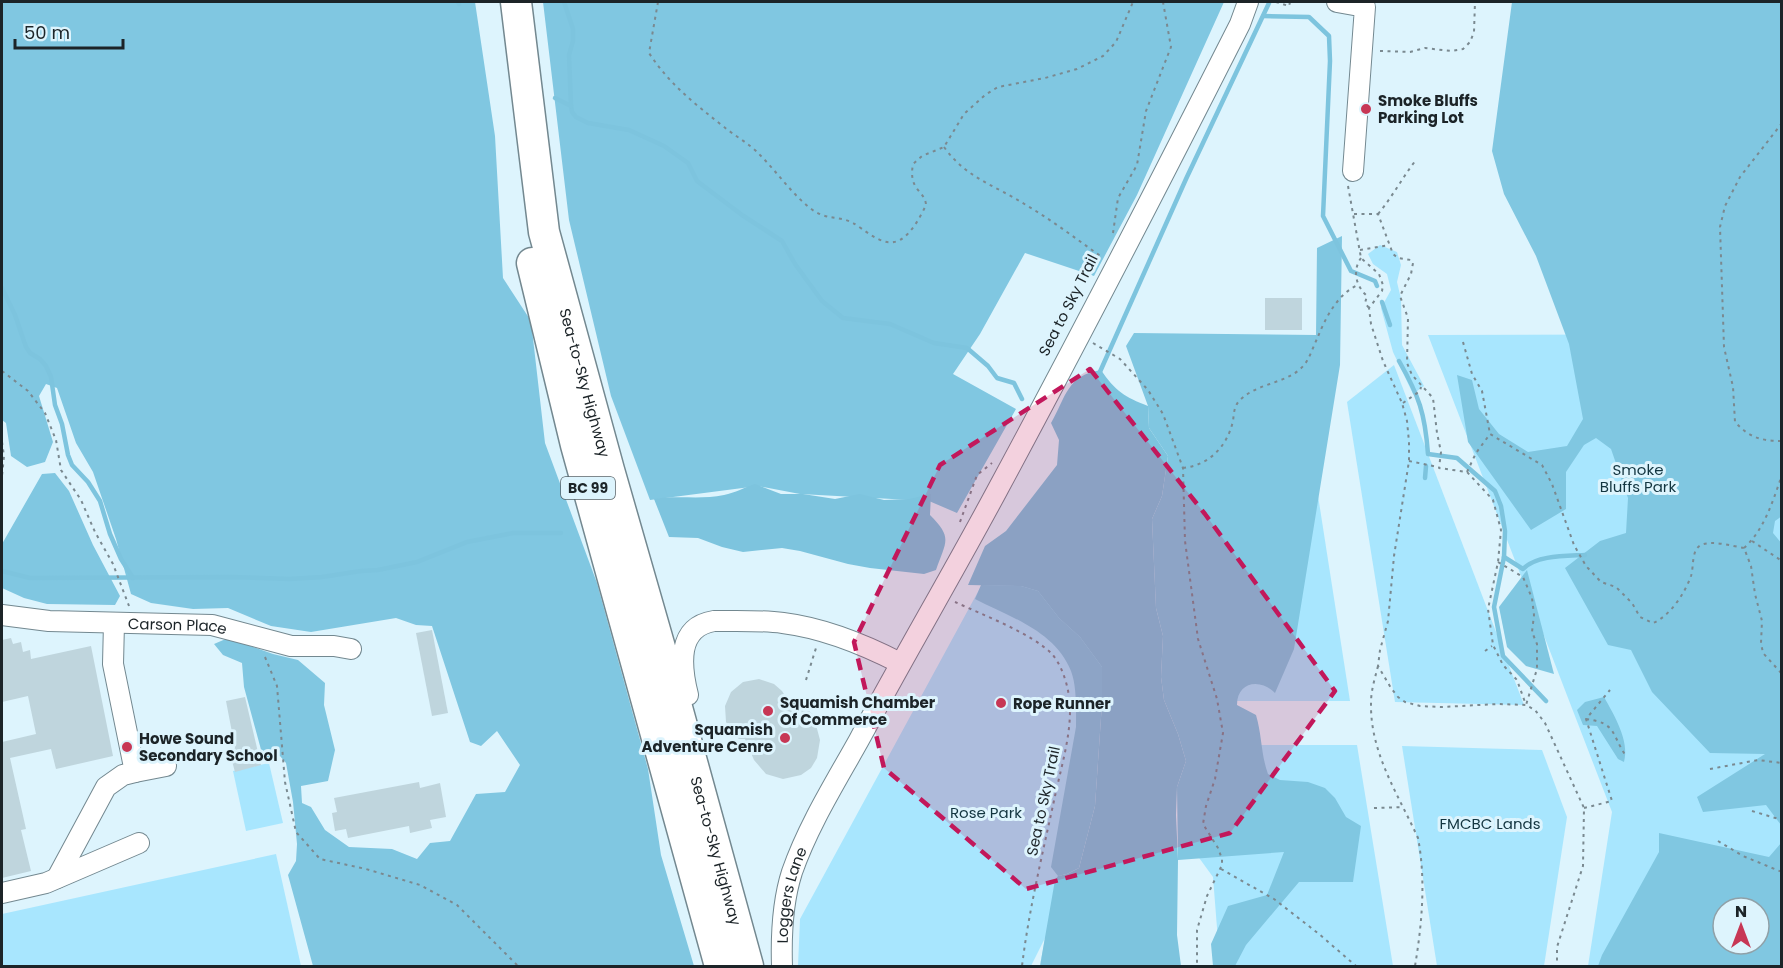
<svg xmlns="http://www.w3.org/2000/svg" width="1783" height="968" font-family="Poppins,sans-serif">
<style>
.green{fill:#a8e6fe;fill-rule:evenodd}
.forest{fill:#80c7e1;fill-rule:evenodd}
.water{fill:#7dc4de}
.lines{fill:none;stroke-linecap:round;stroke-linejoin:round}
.stream{stroke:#7dc4de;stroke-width:4.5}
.building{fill:#bfd5dd}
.minor-casing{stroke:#738890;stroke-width:22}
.highway-casing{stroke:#738890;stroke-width:33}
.path{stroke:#7a8990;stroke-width:2;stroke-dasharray:3 4.5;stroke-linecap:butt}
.minor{stroke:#fff;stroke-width:20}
.highway{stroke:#fff;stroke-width:30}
.marked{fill:#c2185b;fill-opacity:0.2;stroke:#c2185b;stroke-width:4.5;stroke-dasharray:12 8;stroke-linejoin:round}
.poi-dot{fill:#c73755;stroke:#ddf4fd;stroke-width:2}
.labels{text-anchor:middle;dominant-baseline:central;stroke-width:6;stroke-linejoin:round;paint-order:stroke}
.shield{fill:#ddf4fd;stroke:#566268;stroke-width:1.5}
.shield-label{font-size:14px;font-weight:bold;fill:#1c2428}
.poi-label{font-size:15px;font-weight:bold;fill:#1c2428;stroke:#ddf4fd;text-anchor:start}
.street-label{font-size:15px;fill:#1c2428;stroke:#ddf4fd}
.park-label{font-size:15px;fill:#133540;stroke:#ddf4fd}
</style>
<rect width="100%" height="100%" fill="#ddf4fd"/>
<g class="green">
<path d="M1380 245 1397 252 1401 265 1397 282 1401 299 1402 345 1424 386 1413 394 1393 352 1381 308 1391 290 1387 274 1373 264 1368 254Z"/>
<path d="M1781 334V966H1588L1612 812 1428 335ZM1723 908H1759V944H1723Z"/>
<path d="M1394 365 1524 705 1395 702 1347 402Z"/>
<path d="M1314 470 1350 701H1190Z"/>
<path d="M986 577 1045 589 1111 661 1040 966 1045 938 1031 966H798L800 919Z"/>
<path d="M1199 745H1357L1393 966H1220L1213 877 1189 844Z"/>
<path d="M1402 746 1542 750 1567 817 1544 966H1437Z"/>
<path d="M269 763 283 823 246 831 233 771Z"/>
<path d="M276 854 301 966H2V914Z"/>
</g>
<g class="forest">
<path d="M2 2H475L495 136 503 278 531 321 545 443 597 583 648 769 661 855 694 966H313L288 875 296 861 297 844 293 802 286 763 280 756 269 761 263 757 244 687 242 663 223 655 214 644 228 638 273 654 298 660 325 683 324 705 335 750 328 781 301 786 302 803 311 807 325 830 349 847 392 849 417 859 430 843 450 841 476 794 505 792 520 765 497 731 481 746 470 742 432 626 416 625 396 618 311 632 271 626 228 608 193 609 151 603 131 594 116 539 93 472 76 443 57 388 46 384 39 396 53 442 45 462 27 467 11 456 6 423 2 420Z"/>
<path d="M543 2H1224L1137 195 1094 276 1025 253 980 334 953 374 1016 409 957 513 929 501 800 494 758 486 650 500 611 396 569 220Z"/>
<path d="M1512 2H1781L1782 516 1775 521 1773 533 1782 544 1781 825 1766 805 1703 812 1697 797 1765 754 1710 753 1652 692 1631 650 1608 645 1565 568 1600 541 1626 533 1628 498 1611 449 1596 438 1584 445 1566 472V509L1531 530 1468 442 1457 375 1472 380 1479 409 1499 434 1528 452 1567 446 1583 419 1569 344 1536 256 1504 194 1492 151Z"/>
<path d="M1342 236 1340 365 1294 649 1275 693C1260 678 1237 682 1237 705L1256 715C1262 735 1261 755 1268 774L1280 780 1308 782 1325 788 1335 798 1346 817 1361 826 1353 882H1299L1246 945 1235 966H1213L1211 944 1228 906 1267 895 1284 852 1178 860 1177 787 1186 761 1178 734 1164 700 1161 677 1163 636 1156 608 1152 519 1162 496 1168 456 1149 428 1148 406 1126 346 1134 333 1316 335 1317 248Z"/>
<path d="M55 473 69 491 93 545 120 596 115 605 47 604 24 598 2 588V544L42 474Z"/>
<path d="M1527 570 1554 674 1526 666 1507 647 1499 607Z"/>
<path d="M981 585 1021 586 1038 591 1059 618 1080 637 1102 667V703L1095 806 1079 868 1067 874 1058 876 1051 867 1076 727C1076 709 1077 687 1071 671 1055 631 1010 617 975 599Z"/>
<path d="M1604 697C1614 715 1630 741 1624 762L1618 759 1597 726 1583 725 1577 710 1585 702Z"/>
<path d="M1659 833 1769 857 1781 843V966H1598L1602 955 1659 852ZM1723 908H1759V944H1723Z"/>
</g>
<g class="water">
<path d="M1101 370C1115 391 1125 397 1148 406L1149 428 1168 456 1162 496 1152 519 1156 608 1163 636 1161 677 1164 700 1178 734 1186 761 1177 787 1176 815 1178 860 1177 935 1181 966H1040L1055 880 1058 876 1067 874 1079 868 1095 806 1102 703V667L1080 637 1059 618 1038 591 1021 586 968 585 985 546 1006 531 1057 465 1059 440 1051 423C1066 397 1067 375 1101 370Z"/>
<path d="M755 484 781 494H803L835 499 860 494 884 500 909 499 931 494 930 515C953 538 946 541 936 570L924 574 870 568 848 564 800 551 782 548 743 552 722 547 698 538 669 537 654 499C677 495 701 500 724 495 735 493 745 487 755 484Z"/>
</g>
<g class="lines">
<g class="stream">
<path d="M458 2 459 4"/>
<path d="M564 2 573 29V41L569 55 571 106 572 112 576 117 588 123 629 130 664 146 688 163 697 181 742 215 782 241 795 264 822 301 843 318 890 324 934 343 967 348 988 366 997 378 1014 383 1022 399"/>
<path d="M1264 16 1309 17 1329 36 1330 61 1323 216 1351 271 1375 281 1377 286"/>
<path d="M555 98 571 106"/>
<path d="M2 288 15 315 26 347 30 353 40 359 46 366 51 377 55 405 62 424 68 455 72 465 88 482 100 501 110 534 121 559 133 578"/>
<path d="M1382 302 1390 325"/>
<path d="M1399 361C1419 396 1425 413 1428 454L1457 458 1495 491 1501 506 1505 531 1504 557 1494 607 1503 656 1546 701"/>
<path d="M1099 374 1186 179 1269 3"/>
<path d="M1425 478 1426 466"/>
<path d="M1504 557 1523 569C1536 555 1566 556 1585 555"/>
<path d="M2 571 30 578 231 577 290 579 322 577 361 571 378 570 417 562 467 542 513 533H561"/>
</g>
</g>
<g class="building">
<rect x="1265" y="298" width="37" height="32"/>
<path d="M432 630 448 713 432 716 416 633Z"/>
<path d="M11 638 13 644 21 642 23 652 30 650 31 659 91 646 113 756 56 769 51 749 10 758 26 829 21 830 31 871 2 878V742L36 734 28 696 2 702V640Z"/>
<path d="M759 679 774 684 782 691 787 699 802 705 823 723 816 725 820 740 817 758 811 768 801 775 783 779 766 774 754 760 745 739H739L734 735 726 722 725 706 731 692 743 682Z"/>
<path d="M245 697 261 765 235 772 229 750 235 748 226 701Z"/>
<path d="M419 782 420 788 440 783 446 817 430 820 432 828 410 833 409 826 348 838 346 829 335 831 332 813 337 812 334 798Z"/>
</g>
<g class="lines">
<defs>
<g id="minor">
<path d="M1337 2 1365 7 1353 171"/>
<path id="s1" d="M2 615 49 621 212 625 291 646H334L351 649"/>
<path d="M114 623 113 664 135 772 166 766"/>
<path d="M688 695C681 667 676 627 714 621 737 621 760 620 783 623 823 628 865 645 900 663"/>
<path d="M57 878 106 787 123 775 135 772"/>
<path d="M2 893 46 883 139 843"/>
<path id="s2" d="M782 966C781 935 782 903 792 872 808 826 835 783 859 740 904 656 953 573 998 489 1081 335 1161 180 1240 24L1248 2"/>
</g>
<g id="highway">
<path id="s3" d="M516 2 544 232 609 470 673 693 748 966"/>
<path d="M532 263 576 445 720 966"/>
</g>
</defs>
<use href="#minor" class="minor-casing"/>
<use href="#highway" class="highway-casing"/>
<g class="path">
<path d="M658 2 649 53C670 85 694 103 724 127 735 136 750 144 760 155 777 172 791 193 810 208 826 221 838 215 853 223 864 229 880 245 894 242 908 240 920 218 926 205 925 190 908 191 913 164L922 156 944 147 964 114 985 95 998 87 1045 78 1077 69 1103 56 1116 42 1133 2"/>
<path d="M1276 2 1289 6 1290 2"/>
<path d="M1380 51 1410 52 1425 48 1451 51 1463 49 1470 42 1474 32 1475 2"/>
<path d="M1782 123 1740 177 1725 206 1720 227 1724 347 1733 387 1735 422C1749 437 1760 441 1782 441"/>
<path d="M944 147C967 179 995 185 1026 205 1053 221 1078 240 1103 258"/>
<path d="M1348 186 1361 258 1379 274 1383 285 1382 291 1369 308 1371 324 1383 361 1402 403 1407 421 1409 442V461L1394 556 1388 621 1380 650 1378 666 1391 688 1398 697 1405 702 1420 706 1441 707 1499 704 1526 705 1535 710 1545 723 1584 808 1583 866 1557 947V966"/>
<path d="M1354 214H1378L1393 254 1398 258 1411 260 1413 263 1411 274 1400 296 1408 318 1407 363 1412 375 1433 398 1437 433 1441 452 1439 468 1467 472 1493 500 1501 530 1498 562 1488 609 1493 645 1503 665 1517 680 1526 705"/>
<path d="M1378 214C1393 196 1402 178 1416 160"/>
<path d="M1113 233 1118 198 1137 165 1146 111 1171 47 1163 2"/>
<path d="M1360 250 1389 245"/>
<path d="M1361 258C1352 271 1356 286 1367 296L1365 303 1369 308"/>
<path d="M1463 342 1472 374 1482 391 1490 434"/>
<path d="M1093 343 1120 359 1148 390 1163 414 1183 468 1185 541 1198 639 1217 699 1223 733 1215 779 1206 806 1203 824 1218 848 1222 859V865L1207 896 1197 930V966"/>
<path d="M2 371 28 391 45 413 56 440 61 470 81 500 95 532 113 564 129 606"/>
<path d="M1403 403 1420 391 1421 387"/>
<path d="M2 442 4 456 2 476"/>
<path d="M1409 461 1438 467"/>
<path d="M1183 468C1209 465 1227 447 1233 421 1234 413 1234 406 1240 400 1258 382 1289 384 1305 364 1310 357 1313 347 1317 339 1325 319 1337 294 1358 285"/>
<path d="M1467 472 1476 453 1490 434 1542 465 1552 484 1574 545 1586 566 1601 582 1616 587 1632 603 1640 617 1653 623C1670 616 1685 593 1691 576 1694 567 1691 550 1701 545 1712 540 1732 546 1744 548L1751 566 1755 594 1762 621 1761 643 1763 653 1782 674"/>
<path d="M960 522 977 475 992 463"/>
<path d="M1752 541 1782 561"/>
<path d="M1744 548C1765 529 1773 500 1782 475"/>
<path d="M1498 562 1523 577 1532 598 1534 615 1532 632 1537 644V669L1526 705"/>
<path d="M955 602C983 615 1031 633 1052 654 1064 668 1070 692 1070 710 1070 739 1061 768 1055 796 1043 852 1029 909 1022 966"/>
<path d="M1485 651 1492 646"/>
<path d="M265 657 277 686 285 782 296 832 320 859 366 869 420 885 457 905 518 966"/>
<path d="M1378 666C1375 678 1371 690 1371 703 1370 753 1398 794 1418 838 1426 880 1422 924 1415 966"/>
<path d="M806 680 816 648"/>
<path d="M1586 719C1617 723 1611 734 1626 756"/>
<path d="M1710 769 1758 760 1782 763"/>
<path d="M1374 808 1404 807"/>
<path d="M1584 808 1612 801 1586 719 1610 690"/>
<path d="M1752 811 1782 820"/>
<path d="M1718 841 1743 856 1782 872"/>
<path d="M1221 869 1274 899 1319 934 1356 966"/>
</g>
<use href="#minor" class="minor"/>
<use href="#highway" class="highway"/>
</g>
<path class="marked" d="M1090 369 1205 514 1335 691 1230 833 1026 889 884 768 854 642 940 465Z"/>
<g class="poi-dot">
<circle cx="1366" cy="109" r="6"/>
<circle cx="1001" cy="703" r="6"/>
<circle cx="768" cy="711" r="6"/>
<circle cx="785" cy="738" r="6"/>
<circle cx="127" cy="747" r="6"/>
</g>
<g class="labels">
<rect class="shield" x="561" y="477" width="54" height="22" rx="4.5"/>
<g class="shield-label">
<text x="588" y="488">BC 99</text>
</g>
<g class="poi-label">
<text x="1378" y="100">Smoke Bluffs<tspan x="1378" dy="17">Parking Lot</tspan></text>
<text x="780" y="702">Squamish Chamber<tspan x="780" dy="17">Of Commerce</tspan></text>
<text x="1013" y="703">Rope Runner</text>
<text x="773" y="729" text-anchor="end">Squamish<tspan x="773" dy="17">Adventure Cenre</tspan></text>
<text x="139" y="738">Howe Sound<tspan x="139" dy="17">Secondary School</tspan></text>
</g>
<g class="street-label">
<text transform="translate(1068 305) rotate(-63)">Sea to Sky Trail</text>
<text stroke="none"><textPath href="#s3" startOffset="388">Sea-to-Sky Highway</textPath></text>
<text stroke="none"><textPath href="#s1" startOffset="176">Carson Place</textPath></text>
<text transform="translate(1043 801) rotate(-78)">Sea to Sky Trail</text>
<text stroke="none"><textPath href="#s3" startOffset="874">Sea-to-Sky Highway</textPath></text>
<text stroke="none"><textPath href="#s2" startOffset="72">Loggers Lane</textPath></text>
</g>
<g class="park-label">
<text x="1638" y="469">Smoke<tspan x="1638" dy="17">Bluffs Park</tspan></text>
<text x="986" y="812">Rose Park</text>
<text x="1490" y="823">FMCBC Lands</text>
</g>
</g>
<rect width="1783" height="968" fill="none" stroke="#1c2428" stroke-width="6"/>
<g transform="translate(1741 926)"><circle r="28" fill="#ddf4fd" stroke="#90a1a8" stroke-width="1.5"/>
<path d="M0-4.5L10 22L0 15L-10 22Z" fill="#c73755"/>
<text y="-9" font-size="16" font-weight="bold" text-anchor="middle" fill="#1c2428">N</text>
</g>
<path d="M15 39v9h108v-9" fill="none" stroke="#1c2428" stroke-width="3"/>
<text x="24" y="39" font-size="18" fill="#1c2428" stroke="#ddf4fd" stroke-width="4.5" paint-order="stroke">50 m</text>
</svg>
